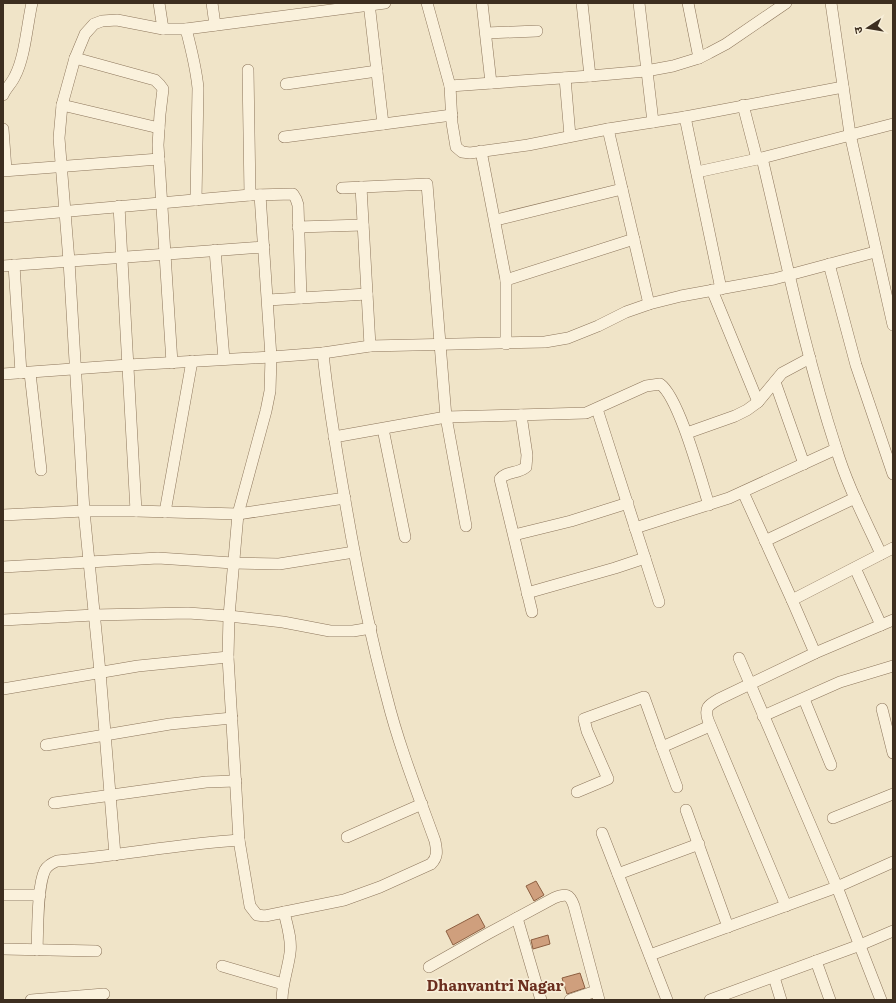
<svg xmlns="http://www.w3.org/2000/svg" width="896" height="1003" font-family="Literata,'Noto Sans Devanagari',serif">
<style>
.building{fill:#cf9f7d;stroke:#8d5f41}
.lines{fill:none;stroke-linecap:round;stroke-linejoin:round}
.street-casing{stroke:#8d765c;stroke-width:12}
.street{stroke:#faf1dc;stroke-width:11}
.labels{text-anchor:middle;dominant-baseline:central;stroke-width:3.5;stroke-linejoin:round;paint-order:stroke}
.district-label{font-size:15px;font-weight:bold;fill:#6b2e1e;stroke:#f7eed8}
</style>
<rect width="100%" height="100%" fill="#f0e4c8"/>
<g class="building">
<path d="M536 881 544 895 534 901 526 886Z"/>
<path d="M478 914 485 927 453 945 446 931Z"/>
<path d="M548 935 550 944 533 949 531 940Z"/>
<path d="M580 973 585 988 567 994 562 978Z"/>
</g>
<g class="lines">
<defs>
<g id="street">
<path d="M159 3 163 29"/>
<path d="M212 3 215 25"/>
<path d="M369 3 383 124"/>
<path d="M427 3 450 86 452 123 456 147 462 152 470 153 528 145 608 129 685 117 843 87"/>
<path d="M482 3 491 83"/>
<path d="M582 3 590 76"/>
<path d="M639 3 653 122"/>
<path d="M688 3 699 58"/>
<path d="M831 3 850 134 893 325"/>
<path d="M186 29C191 48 196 67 198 88L196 200"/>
<path d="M486 33 537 31"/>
<path d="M75 58 155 80 160 85 163 89 160 114 158 145 172 363"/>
<path d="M248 70 250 195"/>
<path d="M565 78 570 136"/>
<path d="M286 84 377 71"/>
<path d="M450 86 590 76 646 71 673 66 699 58 709 53 726 44 786 3"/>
<path d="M3 95C6 88 12 83 15 76 25 57 27 25 32 3"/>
<path d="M62 105 159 128"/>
<path d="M743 105 757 159"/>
<path d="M685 117 721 289"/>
<path d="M3 129 6 170"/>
<path d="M608 129 649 304"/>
<path d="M284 137 452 115"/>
<path d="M481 151 506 280V344"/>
<path d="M762 158C785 255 805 353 836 448 847 485 865 519 881 554"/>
<path d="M3 171 159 159"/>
<path d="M697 172 762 158 893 124"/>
<path d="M361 187 370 346"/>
<path d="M342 188 427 184 446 417 466 526"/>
<path d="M260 195 271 357 270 391 266 411 238 514 229 616 228 657 239 840 250 906 257 915 265 916 344 900 380 887 431 864C438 857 437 851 435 841 418 794 399 746 387 698 370 635 357 570 346 506 337 455 328 404 323 353"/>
<path d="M119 206 136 511"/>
<path d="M3 217 250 195 293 194 296 199 298 205 301 298"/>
<path d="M496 220 622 189"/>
<path d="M298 227 363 225"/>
<path d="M215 250 224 359"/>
<path d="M829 264 856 365 893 474"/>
<path d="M14 265 21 373"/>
<path d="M3 266 264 247"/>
<path d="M506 280 634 239"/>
<path d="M712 290 758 402"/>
<path d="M268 300 367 294"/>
<path d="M30 373 41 470"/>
<path d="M3 374 128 365 271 357 323 353 370 346 545 342 568 338 598 326 626 312 649 304 681 296 774 279 875 252"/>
<path d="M775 382 804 464"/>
<path d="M597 409 659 602"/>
<path d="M521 415 527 455 526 467C518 474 506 471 500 479L532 612"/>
<path d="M383 429 405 537"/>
<path d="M687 433 735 416 747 410 758 402 782 373 810 358"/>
<path d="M334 437 446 417 586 413 646 386 660 384C679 397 701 480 709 505"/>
<path d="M743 492 792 600 815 653"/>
<path d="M165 512 192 361"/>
<path d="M3 515 84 511H136L238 514 345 498"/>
<path d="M635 528 729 498 836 449"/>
<path d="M514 535 571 521 628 503"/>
<path d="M765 541 855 498"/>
<path d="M3 567 158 558 233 563 279 564 354 552"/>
<path d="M855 568 881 625"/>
<path d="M527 593 615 568 645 558"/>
<path d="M792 600 893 548"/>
<path d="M3 620 94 615 188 613 229 616 283 622 330 631H353L371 628"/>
<path d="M739 658 837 887 881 1000"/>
<path d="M3 689 138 666 228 657"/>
<path d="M804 699 831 765"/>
<path d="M882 709 893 753"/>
<path d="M763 716 840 682 893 666"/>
<path d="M46 745 170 724 232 718"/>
<path d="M662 747 677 787"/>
<path d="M577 792 608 779 587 731 584 719 644 697 662 747 710 726"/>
<path d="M54 803 206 782 236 781"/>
<path d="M686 810 728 927"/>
<path d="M833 818 893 794"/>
<path d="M602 833 667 1000"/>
<path d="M347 837 422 804"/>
<path d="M115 855 100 672 84 511 69 261 59 138 62 105 75 58 85 34 94 24 102 21 117 20 163 29H186L385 3"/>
<path d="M618 874 699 844"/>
<path d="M3 895H40"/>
<path d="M786 906 708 720C704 707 709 705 719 699L815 653 893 620"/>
<path d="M517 918 541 1000"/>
<path d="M3 949 96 951"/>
<path d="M37 950C38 930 37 886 45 870 48 865 52 863 57 861 118 856 178 844 239 840"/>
<path d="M650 955 837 887 893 862"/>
<path d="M816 961 830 1000"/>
<path d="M222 966 283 984"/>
<path d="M429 967 489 933 554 898C566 893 570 894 574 906L599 1000"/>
<path d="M774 977 781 1000"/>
<path d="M31 1000 104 994"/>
<path d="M282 1000C282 984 288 969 290 953 292 940 287 925 284 912"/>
<path d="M570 1000 596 991"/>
<path d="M710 1000 860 945 893 931"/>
</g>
</defs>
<use href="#street" class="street-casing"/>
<use href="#street" class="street"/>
</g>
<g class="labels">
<g class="district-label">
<text x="495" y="984">Dhanvantri Nagar</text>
</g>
</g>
<rect width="896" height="1003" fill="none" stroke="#3d2e20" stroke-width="8"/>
<g transform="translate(868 28) rotate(258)" stroke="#f7eed8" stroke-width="3" paint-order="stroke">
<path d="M0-3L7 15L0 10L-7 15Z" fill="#3d2e20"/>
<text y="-6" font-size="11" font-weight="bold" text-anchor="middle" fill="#3d2e20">उ</text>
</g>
</svg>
